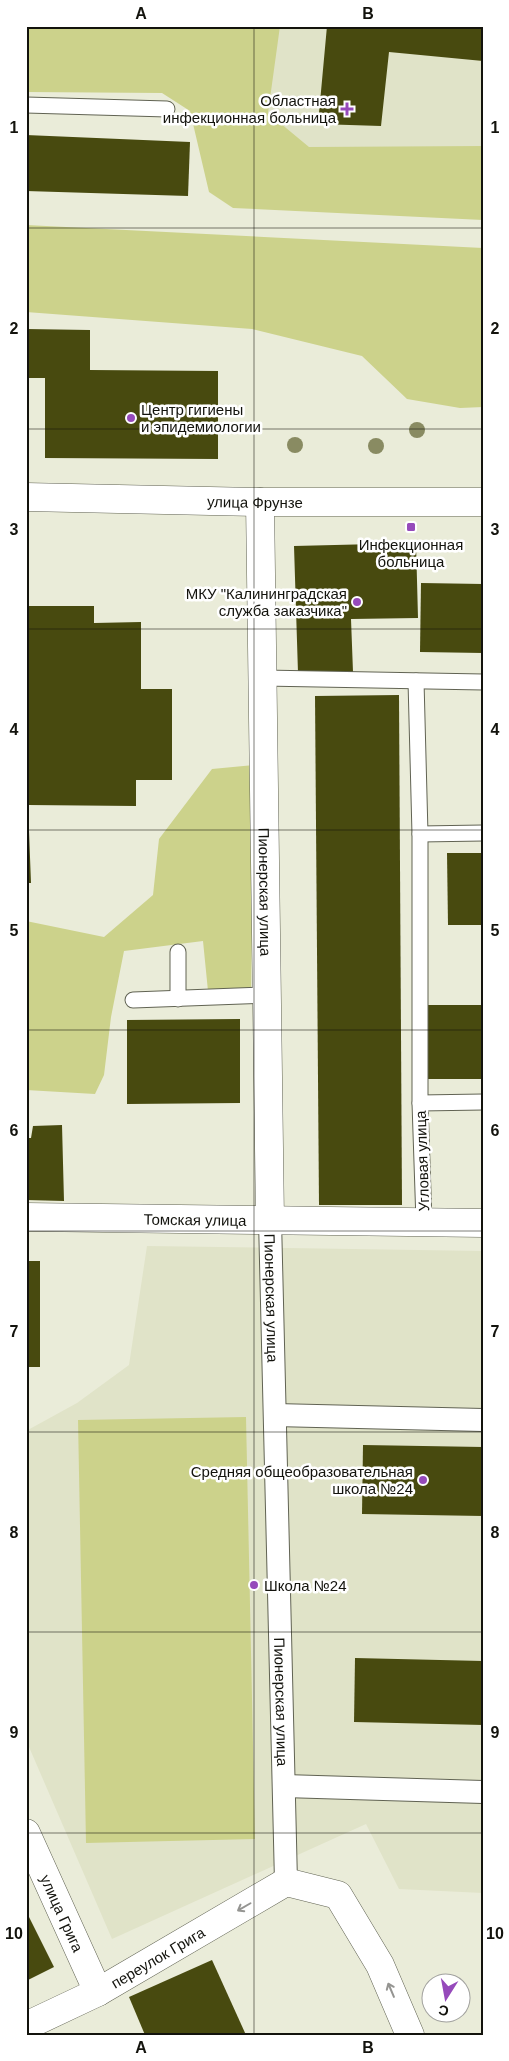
<svg xmlns="http://www.w3.org/2000/svg" width="509" height="2061" font-family="Helvetica,sans-serif">
<style>
.built{fill:#e0e3c8}
.green{fill:#ccd28b}
.building{fill:#484a0f}
.lines{fill:none;stroke-linecap:round;stroke-linejoin:round}
.service-casing{stroke:#616353;stroke-width:17}
.pedestrian-casing{stroke:#616353;stroke-width:24}
.minor-casing{stroke:#616353;stroke-width:29}
.tertiary-casing{stroke:#616353;stroke-width:29}
.secondary-casing{stroke:#616353;stroke-width:29}
.service{stroke:#fff;stroke-width:15}
.pedestrian{stroke:#fff;stroke-width:22}
.minor{stroke:#fff;stroke-width:28}
.tertiary{stroke:#fff;stroke-width:28}
.secondary{stroke:#fff;stroke-width:28}
.tree{fill:#898b62}
.oneway{stroke:#959592}
.grid{fill:none;stroke:#13130d;stroke-width:1;stroke-opacity:0.55}
.poi-dot{fill:#964abb;stroke:#fff;stroke-width:2}
.labels{text-anchor:middle;dominant-baseline:central;stroke-width:5;stroke-linejoin:round;paint-order:stroke}
.poi-label{font-size:15px;fill:#13130d;stroke:#fff;text-anchor:end}
.street-label{font-size:15px;fill:#13130d;stroke:#fff}
.neatline{fill:none;stroke:#13130d;stroke-width:2}
.grid-label{font-size:16px;text-anchor:middle;font-weight:bold;fill:#13130d}
</style>
<rect width="100%" height="100%" fill="#eaecd9"/>
<g class="built">
<path d="M214 26H483V203L209 192Z"/>
<path d="M147 1246 483 1251V1893L399 1889 366 1824 112 1939 26 1740V1431L77 1403 129 1365Z"/>
</g>
<g class="green">
<path d="M26 26H280L268 113 309 147 483 146V220L233 208 209 192 190 111 162 93 26 92Z"/>
<path d="M26 225 483 248V407L460 408 407 399 362 356 252 329 26 312Z"/>
<path d="M254 765 251 999 209 1001 203 941 124 951 111 1017 104 1075 95 1094 26 1090V921L104 937 153 895 159 839 212 769Z"/>
<path d="M246 1417 255 1839 86 1843 78 1420Z"/>
</g>
<g class="building">
<path d="M327 26H483V61L389 52 381 126 318 124Z"/>
<path d="M26 135 190 142 188 196 26 191Z"/>
<path d="M26 329 90 330V370L218 371V459L45 458V378H26Z"/>
<path d="M416 543 418 618 351 619 353 672 298 673 294 546Z"/>
<path d="M421 583 483 584V653L420 652Z"/>
<path d="M27 606H94V623L141 622V689H172V780H136V806L28 805 31 883H26Z"/>
<path d="M399 695 402 1205H319L315 696Z"/>
<path d="M447 853H483V925H448Z"/>
<path d="M427 1005H483V1079H428Z"/>
<path d="M240 1019V1103L127 1104V1020Z"/>
<path d="M62 1125 64 1201 26 1200V1138H31L33 1126Z"/>
<rect x="26" y="1261" width="14" height="106"/>
<path d="M363 1445 483 1447V1516L362 1514Z"/>
<path d="M355 1658 483 1661V1725L354 1722Z"/>
<path d="M26 1911 54 1967 26 1981Z"/>
<path d="M212 1960 246 2035H145L129 1997Z"/>
</g>
<g class="lines">
<defs>
<g id="service">
<path d="M26 105 167 109"/>
<path d="M263 678 483 682"/>
<path d="M416 681 420 834V1103"/>
<path d="M420 834 483 833"/>
<path d="M178 952V999"/>
<path d="M133 1000 266 995"/>
<path d="M424 1222 420 1103 483 1102"/>
</g>
<g id="pedestrian">
<path id="s1" d="M270 1220 286 1882"/>
<path d="M275 1415 483 1420"/>
<path d="M284 1786 483 1792"/>
</g>
<g id="minor">
<path id="s2" d="M260 502 270 1220"/>
<path id="s3" d="M26 1217 483 1223"/>
<path id="s4" d="M98 1992 286 1882 338 1895 380 1965 410 2035"/>
</g>
<g id="tertiary">
<path id="s5" d="M26 1833 98 1992 26 2026"/>
</g>
<g id="secondary">
<path id="s6" d="M26 497 260 502H483"/>
</g>
</defs>
<use href="#service" class="service-casing"/>
<use href="#pedestrian" class="pedestrian-casing"/>
<use href="#minor" class="minor-casing"/>
<use href="#tertiary" class="tertiary-casing"/>
<use href="#secondary" class="secondary-casing"/>
<use href="#service" class="service"/>
<use href="#pedestrian" class="pedestrian"/>
<use href="#minor" class="minor"/>
<use href="#tertiary" class="tertiary"/>
<use href="#secondary" class="secondary"/>
</g>
<g class="tree">
<circle cx="417" cy="430" r="8"/>
<circle cx="295" cy="445" r="8"/>
<circle cx="376" cy="446" r="8"/>
</g>
<defs><path id="oneway-shaft" d="M-6 0H5M1.5-3L5.5 0L1.5 3" fill="none" stroke-width="1.6" stroke-linecap="round" stroke-linejoin="round" transform="scale(1.25)"/></defs>
<g class="oneway">
<use href="#oneway-shaft" transform="translate(244 1907) rotate(150)"/>
<use href="#oneway-shaft" transform="translate(391 1990) rotate(-113)"/>
</g>
<path class="grid" d="M254 26V2035M26 228H483M26 429H483M26 629H483M26 830H483M26 1030H483M26 1231H483M26 1432H483M26 1632H483M26 1833H483"/>
<g class="poi-dot">
<path d="M344.5 101.5h5v5h5v5h-5v5h-5v-5h-5v-5h5z"/>
<circle cx="131" cy="418" r="5"/>
<rect x="406" y="522" width="10" height="10" rx="2.5"/>
<circle cx="357" cy="602" r="5"/>
<circle cx="423" cy="1480" r="5"/>
<circle cx="254" cy="1585" r="5"/>
</g>
<g class="labels">
<g class="poi-label">
<text x="336" y="100">Областная<tspan x="336" dy="17">инфекционная больница</tspan></text>
<text x="141" y="409" text-anchor="start">Центр гигиены<tspan x="141" dy="17">и эпидемиологии</tspan></text>
<text x="411" y="544" text-anchor="middle">Инфекционная<tspan x="411" dy="17">больница</tspan></text>
<text x="347" y="593">МКУ "Калининградская<tspan x="347" dy="17">служба заказчика"</tspan></text>
<text x="413" y="1471">Средняя общеобразовательная<tspan x="413" dy="17">школа №24</tspan></text>
<text x="264" y="1585" text-anchor="start">Школа №24</text>
</g>
<g class="street-label">
<text stroke="none"><textPath href="#s6" startOffset="229">улица Фрунзе</textPath></text>
<text stroke="none"><textPath href="#s2" startOffset="390">Пионерская улица</textPath></text>
<text transform="translate(422 1161) rotate(-92)">Угловая улица</text>
<text stroke="none"><textPath href="#s3" startOffset="169">Томская улица</textPath></text>
<text stroke="none"><textPath href="#s1" startOffset="78">Пионерская улица</textPath></text>
<text stroke="none"><textPath href="#s1" startOffset="482">Пионерская улица</textPath></text>
<text stroke="none"><textPath href="#s5" startOffset="88">улица Грига</textPath></text>
<text stroke="none"><textPath href="#s4" startOffset="69">переулок Грига</textPath></text>
</g>
</g>
<rect width="509" height="2061" fill="none" stroke="#ffffff" stroke-width="55"/>
<g transform="translate(446 1998) rotate(191)"><circle r="24" fill="#ffffff" stroke="#a1a19e"/>
<path d="M0-4L9 19L0 12L-9 19Z" fill="#964abb"/>
<text y="-8" font-size="14" font-weight="bold" text-anchor="middle" fill="#13130d">С</text>
</g>
<rect x="28" y="28" width="454" height="2006" class="neatline"/>
<g class="grid-label">
<text x="141" y="19">A</text>
<text x="368" y="19">B</text>
<text x="14" y="133">1</text>
<text x="495" y="133">1</text>
<text x="14" y="334">2</text>
<text x="495" y="334">2</text>
<text x="14" y="535">3</text>
<text x="495" y="535">3</text>
<text x="14" y="735">4</text>
<text x="495" y="735">4</text>
<text x="14" y="936">5</text>
<text x="495" y="936">5</text>
<text x="14" y="1136">6</text>
<text x="495" y="1136">6</text>
<text x="14" y="1337">7</text>
<text x="495" y="1337">7</text>
<text x="14" y="1538">8</text>
<text x="495" y="1538">8</text>
<text x="14" y="1738">9</text>
<text x="495" y="1738">9</text>
<text x="14" y="1939">10</text>
<text x="495" y="1939">10</text>
<text x="141" y="2053">A</text>
<text x="368" y="2053">B</text>
</g>
</svg>
